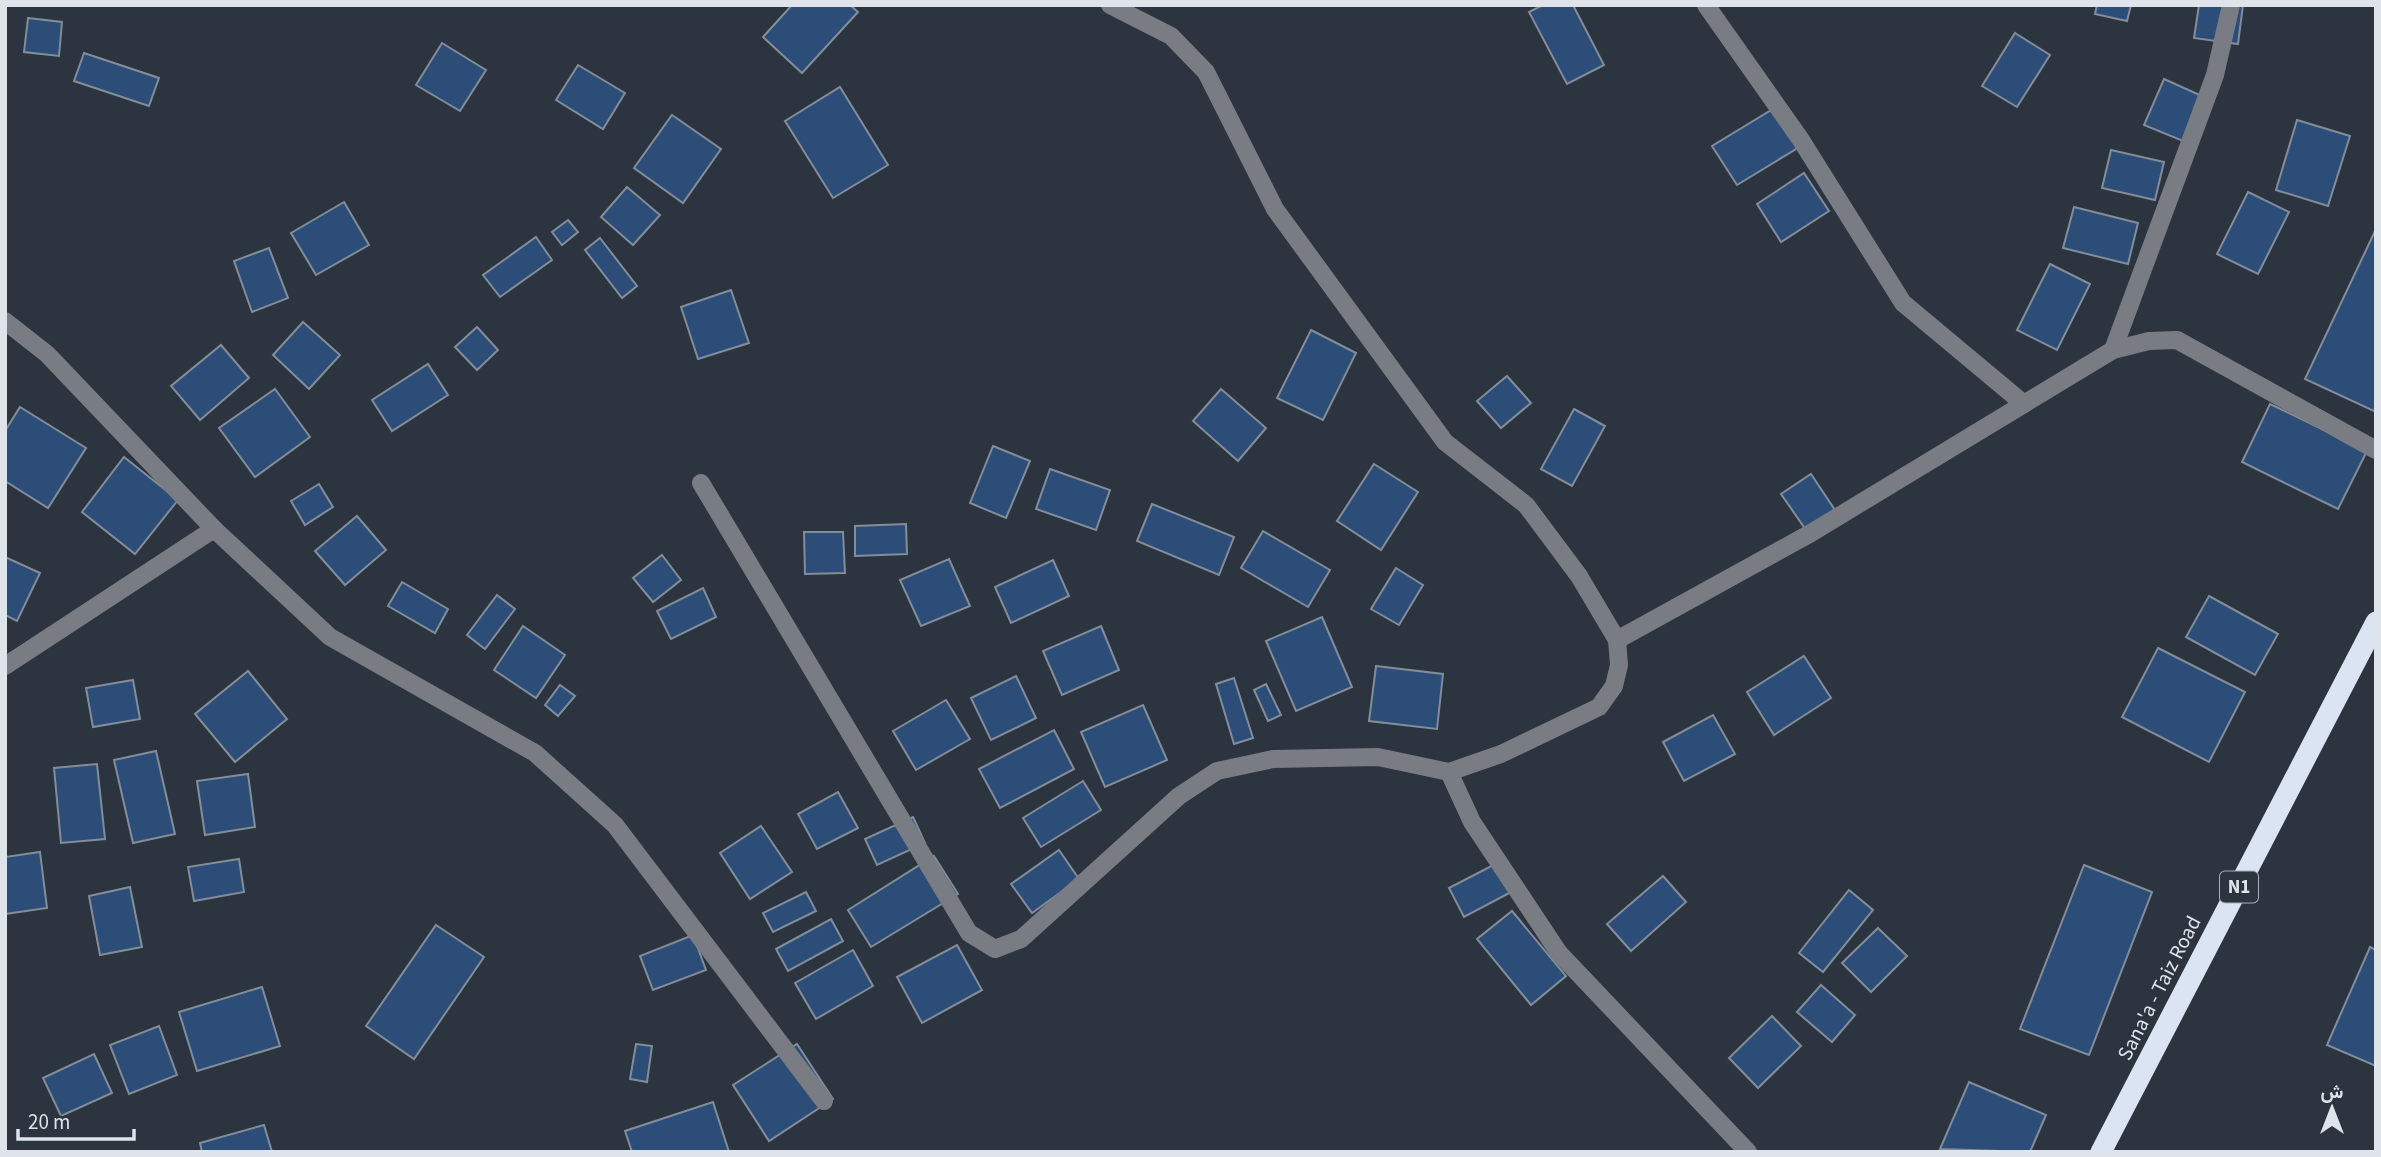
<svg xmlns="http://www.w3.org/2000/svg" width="2381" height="1157" font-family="'Source Sans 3',Vazirmatn,sans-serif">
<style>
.building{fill:#2c4d78;stroke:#838d9a;stroke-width:2}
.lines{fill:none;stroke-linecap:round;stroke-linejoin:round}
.minor{stroke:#797d83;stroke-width:18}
.highway{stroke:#dae4f3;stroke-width:21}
.labels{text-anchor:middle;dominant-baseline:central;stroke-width:5;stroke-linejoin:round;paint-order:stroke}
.shield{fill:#2c343f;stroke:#a9afb7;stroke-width:2}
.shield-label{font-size:19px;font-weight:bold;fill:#dfe4eb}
.street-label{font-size:21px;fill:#dfe4eb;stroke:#2c343f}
</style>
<rect width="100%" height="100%" fill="#2c343f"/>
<g class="building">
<path d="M792 5H850L858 12 802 73 763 37Z"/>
<path d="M1543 5H1573L1604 65 1567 84 1529 12Z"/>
<path d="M2097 5H2131L2127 21 2095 14Z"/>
<path d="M2199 5H2243L2238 44 2194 38Z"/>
<path d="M28 18 62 22 59 56 24 52Z"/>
<path d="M2015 33 2050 55 2017 107 1982 86Z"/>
<path d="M442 43 486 70 460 111 416 85Z"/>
<path d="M84 53 159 78 149 106 74 81Z"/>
<path d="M578 65 625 93 603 129 556 100Z"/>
<path d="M2164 79 2202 96 2183 141 2144 125Z"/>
<path d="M840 87 888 165 833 198 785 121Z"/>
<path d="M1781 104 1806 143 1737 185 1712 146Z"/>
<path d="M672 115 721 149 683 203 634 168Z"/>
<path d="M2297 120 2350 136 2328 206 2276 190Z"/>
<path d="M2111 150 2164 162 2155 200 2102 188Z"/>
<path d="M1804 173 1829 211 1781 242 1757 204Z"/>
<path d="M627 187 660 215 633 245 601 217Z"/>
<path d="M2248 192 2289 212 2258 274 2217 254Z"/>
<path d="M344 202 369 245 316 275 291 233Z"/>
<path d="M2074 207 2138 223 2128 264 2063 248Z"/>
<path d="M568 220 578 232 562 245 552 232Z"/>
<path d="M2376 229V412L2305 379Z"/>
<path d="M536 237 552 260 500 297 483 275Z"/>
<path d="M600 238 637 286 622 298 585 250Z"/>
<path d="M269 248 288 298 252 312 234 261Z"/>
<path d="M2050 264 2090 284 2057 350 2017 330Z"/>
<path d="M731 290 749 343 698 359 681 307Z"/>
<path d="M303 322 340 355 309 389 273 355Z"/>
<path d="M477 327 498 350 477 370 455 347Z"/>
<path d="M1311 330 1356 353 1323 420 1277 398Z"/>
<path d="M221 345 249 378 200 420 171 386Z"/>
<path d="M428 364 448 395 392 431 372 400Z"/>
<path d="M1507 376 1531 403 1501 428 1477 401Z"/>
<path d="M275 389 310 437 255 477 219 428Z"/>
<path d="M1221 389 1266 428 1238 461 1193 421Z"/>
<path d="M2270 404 2367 451 2338 509 2242 462Z"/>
<path d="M20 407 86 448 48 508 5 481V431Z"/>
<path d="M1574 409 1605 426 1572 486 1541 469Z"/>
<path d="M993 446 1030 461 1006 518 970 503Z"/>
<path d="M124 457 178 500 135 554 82 512Z"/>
<path d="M1374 464 1418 492 1381 550 1337 521Z"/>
<path d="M1050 469 1110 490 1096 530 1036 509Z"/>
<path d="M1811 474 1835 510 1806 530 1781 494Z"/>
<path d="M319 484 333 507 305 525 291 501Z"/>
<path d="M1152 504 1234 537 1219 575 1137 541Z"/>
<path d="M357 516 386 550 345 585 315 551Z"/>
<path d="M906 524 907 554 855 556V526Z"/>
<path d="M1263 531 1330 570 1308 607 1241 568Z"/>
<path d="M804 532H843L845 573 805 574Z"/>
<path d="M662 555 681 580 653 602 633 578Z"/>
<path d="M5 557 40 573 17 621 5 615Z"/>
<path d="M949 559 970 606 921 626 900 580Z"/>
<path d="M1053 560 1069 596 1011 623 995 587Z"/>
<path d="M1396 568 1423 585 1399 625 1371 609Z"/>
<path d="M402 582 448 609 435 633 388 606Z"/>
<path d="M703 588 716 617 671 639 657 611Z"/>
<path d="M497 595 515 609 485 649 467 635Z"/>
<path d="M2209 596 2278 634 2255 675 2186 637Z"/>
<path d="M1322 617 1352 687 1296 711 1266 641Z"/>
<path d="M523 626 565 655 536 698 494 670Z"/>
<path d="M1101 626 1119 670 1062 695 1043 651Z"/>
<path d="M2158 648 2245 692 2209 762 2122 717Z"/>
<path d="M1804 656 1831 698 1774 735 1747 692Z"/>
<path d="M1376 666 1443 674 1437 729 1369 721Z"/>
<path d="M248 671 287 719 235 762 195 714Z"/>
<path d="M1016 676 1036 718 991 740 971 698Z"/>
<path d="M1234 678 1253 738 1234 744 1216 684Z"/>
<path d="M133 680 140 719 93 727 86 688Z"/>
<path d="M1266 684 1281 715 1268 721 1254 690Z"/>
<path d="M560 685 575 696 558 716 545 705Z"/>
<path d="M946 700 970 739 916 770 893 731Z"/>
<path d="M1143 705 1167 760 1105 787 1081 732Z"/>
<path d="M1713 715 1735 754 1684 781 1663 742Z"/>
<path d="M1054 730 1074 769 1000 808 979 769Z"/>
<path d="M156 751 175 834 133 843 114 760Z"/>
<path d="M97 764 105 839 61 843 54 768Z"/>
<path d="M248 774 255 827 205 835 197 781Z"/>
<path d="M1083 781 1101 810 1041 847 1023 818Z"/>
<path d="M838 792 858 828 817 849 798 814Z"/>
<path d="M913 817 925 843 877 865 865 839Z"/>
<path d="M761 826 792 872 750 899 720 853Z"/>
<path d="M1059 850 1079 879 1032 913 1011 884Z"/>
<path d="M40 852 47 908 5 914V857Z"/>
<path d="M934 856 958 894 871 947 848 910Z"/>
<path d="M239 859 244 892 194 901 188 867Z"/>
<path d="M1499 862 1515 890 1464 917 1449 888Z"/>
<path d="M2084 865 2152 892 2089 1055 2020 1029Z"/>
<path d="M1663 876 1686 902 1631 951 1607 924Z"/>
<path d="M130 887 142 947 100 955 89 896Z"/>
<path d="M1849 890 1873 910 1823 972 1799 953Z"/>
<path d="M806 892 816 911 773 932 763 913Z"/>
<path d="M1512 911 1566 976 1531 1005 1477 939Z"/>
<path d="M831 919 843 941 788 971 776 949Z"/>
<path d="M436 925 484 957 414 1059 366 1026Z"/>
<path d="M1878 928 1907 956 1871 992 1842 963Z"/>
<path d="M693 935 706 970 653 990 640 956Z"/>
<path d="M957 945 982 990 922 1023 897 977Z"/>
<path d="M2370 947 2376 950V1066L2327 1045Z"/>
<path d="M853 950 873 986 816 1019 795 983Z"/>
<path d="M1821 985 1855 1015 1832 1042 1797 1012Z"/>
<path d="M262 987 280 1046 197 1071 179 1012Z"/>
<path d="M1772 1016 1801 1046 1758 1088 1729 1058Z"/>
<path d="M159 1026 177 1075 129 1094 110 1045Z"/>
<path d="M636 1044 652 1046 647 1082 630 1079Z"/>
<path d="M797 1044 833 1099 769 1141 733 1085Z"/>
<path d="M94 1054 112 1093 61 1116 43 1078Z"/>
<path d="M1969 1082 2046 1115 2030 1152 1940 1149Z"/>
<path d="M713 1102 729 1152H632L625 1131Z"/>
<path d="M264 1125 272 1152H202L200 1143Z"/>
</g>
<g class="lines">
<g class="minor">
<path d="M1706 5 1801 140 1903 303 2024 404"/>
<path d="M5 321 47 354 214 529 330 637 535 753 615 825 824 1101"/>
<path d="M2113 350 2215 75 2231 5"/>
<path d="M701 483 969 933 995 949 1021 939 1179 796 1217 771 1273 759 1378 757 1449 772 1501 754 1599 707 1614 686 1619 665 1617 640 1579 576 1526 505 1445 442 1275 209 1206 72 1171 36 1110 5"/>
<path d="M1617 640 1811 533 2113 350 2149 341 2177 340 2376 450"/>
<path d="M5 666 214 529"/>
<path d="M1449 772 1472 822 1559 953 1748 1152"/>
</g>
<path class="highway" d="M2101 1152 2376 622"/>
</g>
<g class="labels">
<rect class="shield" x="2220" y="871.5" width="38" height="31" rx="5"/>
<g class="shield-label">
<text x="2239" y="887">N1</text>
</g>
<g class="street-label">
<text transform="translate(2159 988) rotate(-63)">Sana'a - Taiz Road</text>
</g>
</g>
<rect width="2381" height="1157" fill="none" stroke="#dfe4eb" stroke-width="14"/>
<g transform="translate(2332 1108)" stroke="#2c343f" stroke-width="5" paint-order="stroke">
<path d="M0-5L12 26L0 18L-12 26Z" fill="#dfe4eb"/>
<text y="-10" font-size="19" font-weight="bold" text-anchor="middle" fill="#dfe4eb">ش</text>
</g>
<path d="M18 1129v10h116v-10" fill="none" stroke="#dfe4eb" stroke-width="3.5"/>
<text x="28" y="1129" font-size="21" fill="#dfe4eb" stroke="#2c343f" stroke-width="5" paint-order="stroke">20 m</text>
</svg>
